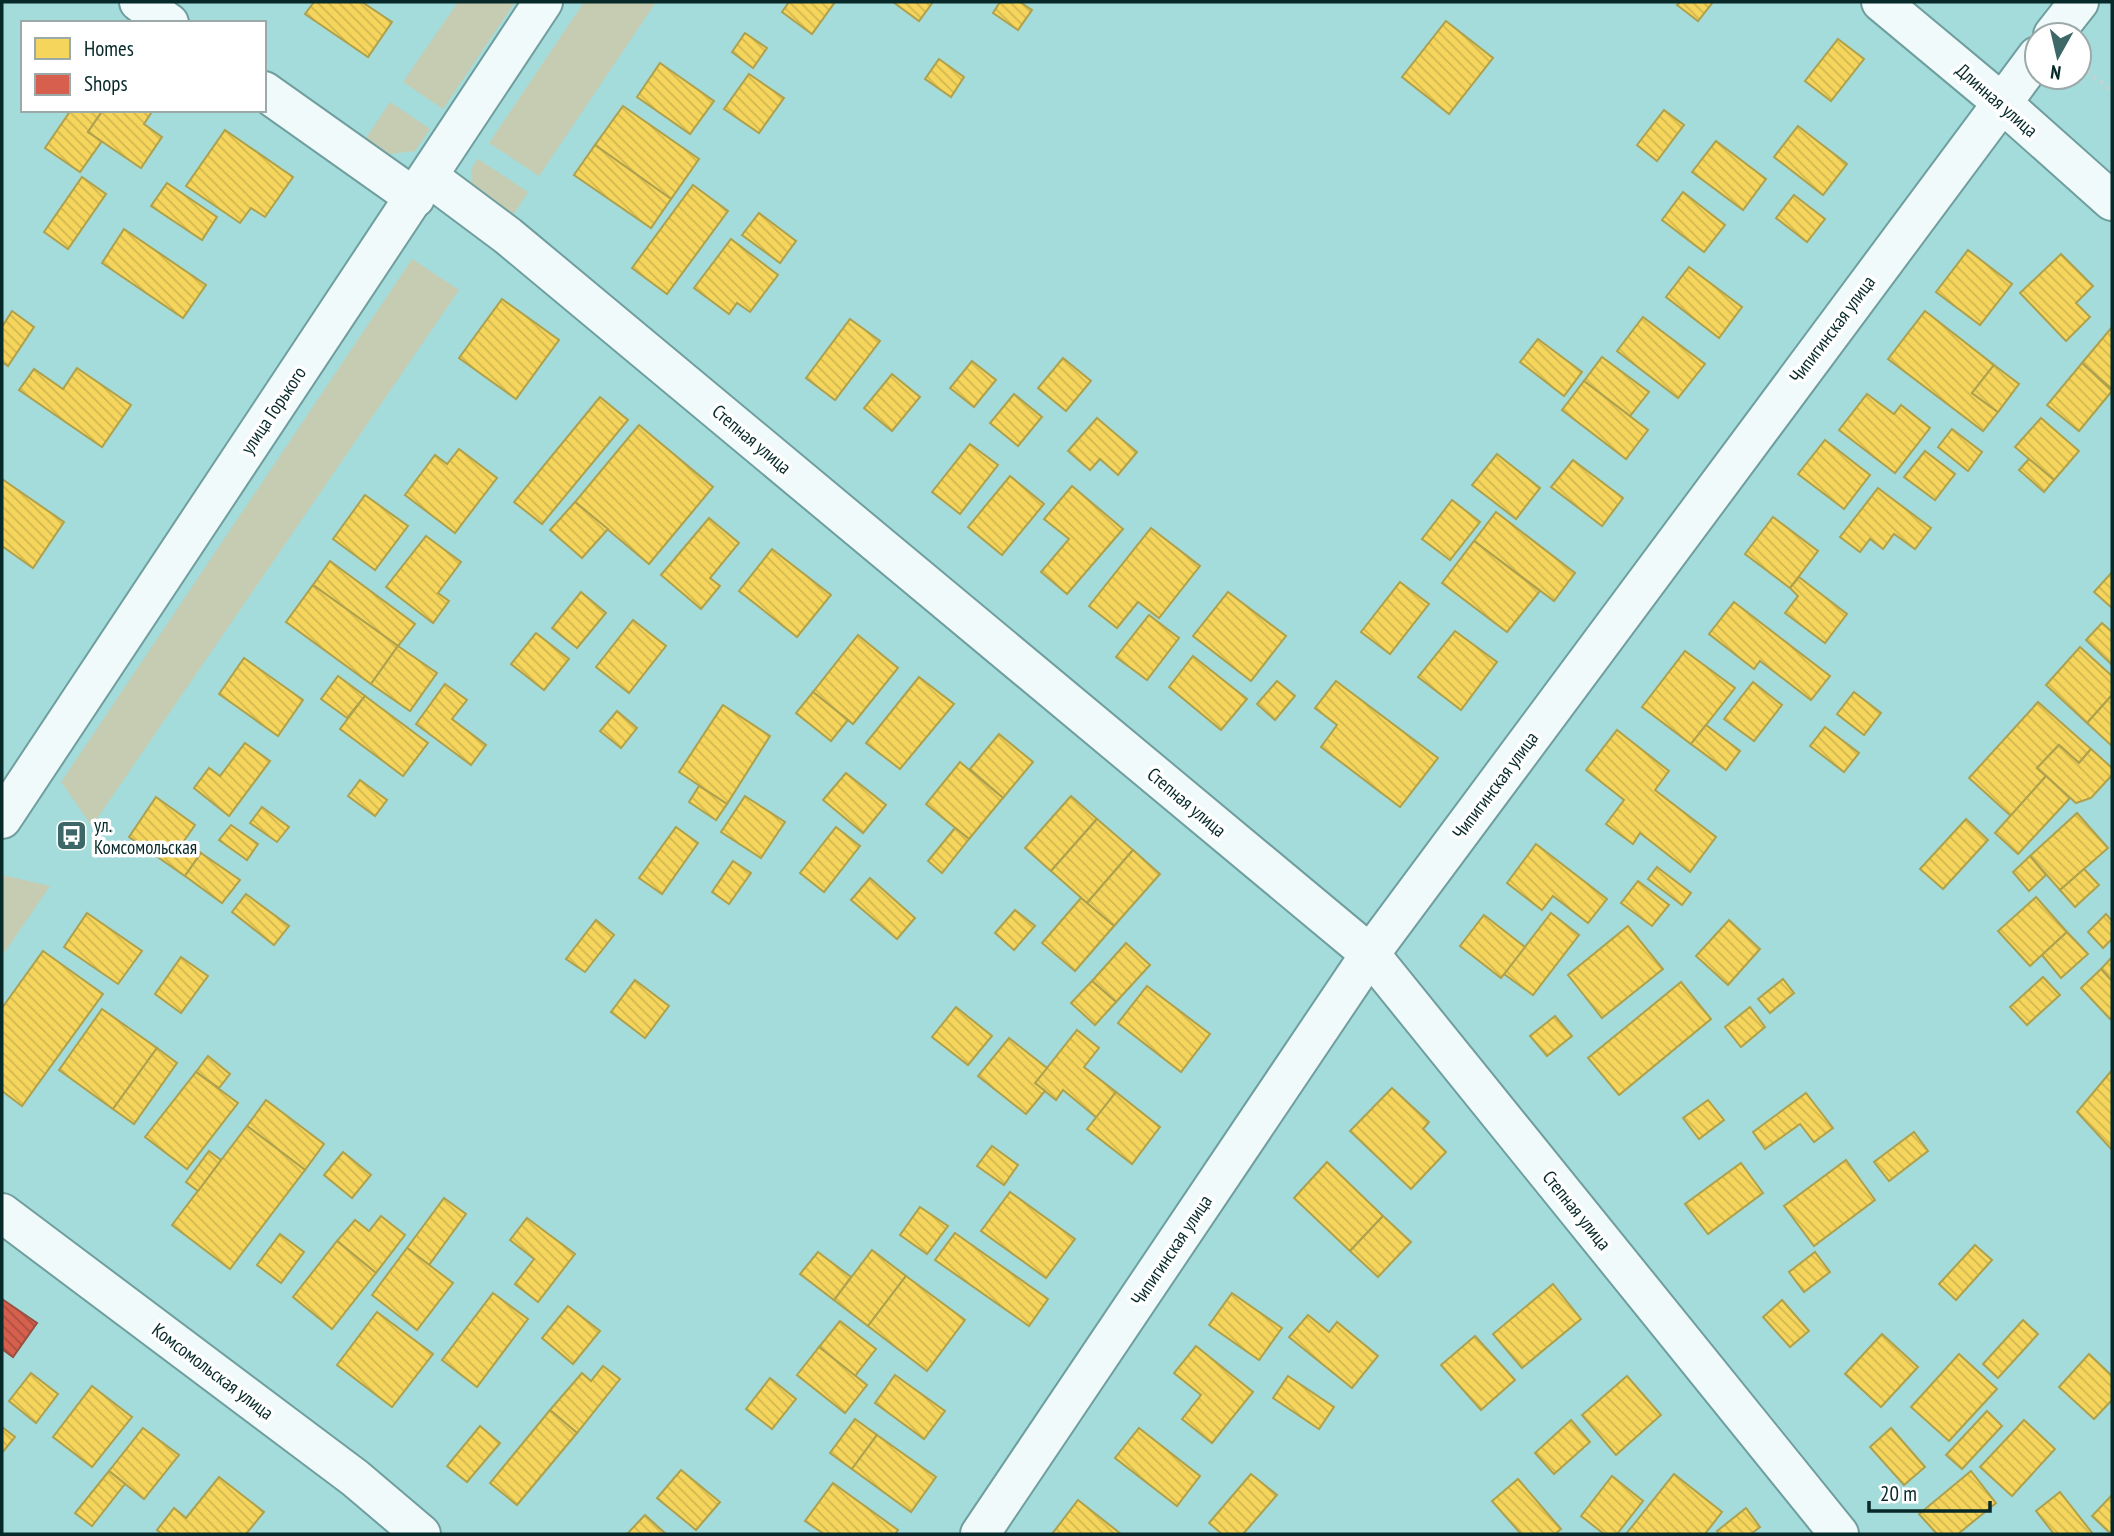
<svg xmlns="http://www.w3.org/2000/svg" width="2114" height="1536" font-family="'PT Sans Narrow',sans-serif">
<style>
.green{fill:#c6ccb1}
.homes{fill:url(#homes-back-hatch);stroke:#aea14d;stroke-width:2}
.shops{fill:url(#shops-back-hatch);stroke:#985042;stroke-width:2}
.lines{fill:none;stroke-linecap:round;stroke-linejoin:round}
.street-casing{stroke:#709e9e;stroke-width:42}
.secondary-casing{stroke:#709e9e;stroke-width:42}
.path{stroke:#c2d3d3;stroke-width:4.5;stroke-dasharray:3.5 5;stroke-linecap:butt}
.street{stroke:#f1fafa;stroke-width:38}
.secondary{stroke:#f1fafa;stroke-width:38}
.labels{text-anchor:middle;dominant-baseline:central;stroke-width:7;stroke-linejoin:round;paint-order:stroke}
.street-label{font-size:19px;fill:#072929;stroke:#fff}
.poi-label{font-size:19px;fill:#072929;stroke:#fff;text-anchor:start}
</style>
<defs>
<pattern id="homes-back-hatch" width="6" height="6" patternUnits="userSpaceOnUse" patternTransform="scale(1.75)"><rect width="6" height="6" fill="#f6d55c"/><path d="M-1 5l2 2M0 0l6 6M5-1l2 2" fill="none" stroke="#d1b750"/></pattern>
<pattern id="shops-back-hatch" width="6" height="6" patternUnits="userSpaceOnUse" patternTransform="scale(1.75)"><rect width="6" height="6" fill="#d6604d"/><path d="M-1 5l2 2M0 0l6 6M5-1l2 2" fill="none" stroke="#ac4f40"/></pattern>
</defs>
<rect width="100%" height="100%" fill="#a4dbdb"/>
<g class="green">
<path d="M458 2H515L443 109 403 82Z"/>
<path d="M584 2H656L539 176 489 143Z"/>
<path d="M390 102 430 129 415 151 390 154 366 138Z"/>
<path d="M478 159 528 192 511 218 472 192 471 169Z"/>
<path d="M412 259 459 290 92 826 61 782Z"/>
<path d="M2 875 50 886 2 956Z"/>
</g>
<g class="homes">
<path d="M314 2H362L392 22 368 57 305 14Z"/>
<path d="M789 2H835L812 34 782 12Z"/>
<path d="M893 2H933L919 21Z"/>
<path d="M1000 2H1020L1032 10 1018 30 993 13Z"/>
<path d="M1680 2H1713L1698 21 1677 5Z"/>
<path d="M1446 21 1493 58 1449 114 1402 77Z"/>
<path d="M745 33 767 48 753 68 732 52Z"/>
<path d="M1838 39 1864 59 1831 101 1805 81Z"/>
<path d="M939 59 964 77 951 97 925 79Z"/>
<path d="M660 63 714 101 690 134 637 97Z"/>
<path d="M749 74 784 98 759 133 724 109Z"/>
<path d="M623 106 699 159 671 199 595 145Z"/>
<path d="M71 110H103L88 132 102 141 80 172 45 148Z"/>
<path d="M103 110H153L144 124 162 137 141 168 88 132Z"/>
<path d="M1664 110 1684 125 1657 161 1637 145Z"/>
<path d="M1798 126 1847 164 1823 195 1774 157Z"/>
<path d="M225 130 293 177 265 217 251 208 240 223 186 186Z"/>
<path d="M1716 141 1766 179 1743 210 1692 172Z"/>
<path d="M595 145 671 199 651 228 574 175Z"/>
<path d="M82 177 106 194 68 249 44 232Z"/>
<path d="M167 183 217 217 202 240 151 206Z"/>
<path d="M693 185 728 211 667 294 632 268Z"/>
<path d="M1683 192 1725 225 1704 252 1662 220Z"/>
<path d="M1794 195 1825 219 1807 242 1776 218Z"/>
<path d="M759 213 796 241 780 263 742 235Z"/>
<path d="M124 229 206 285 183 318 102 263Z"/>
<path d="M731 239 778 275 750 312 737 303 729 314 694 288Z"/>
<path d="M1968 250 2012 284 1980 325 1936 292Z"/>
<path d="M2061 254 2093 286 2076 303 2090 317 2066 341 2020 293Z"/>
<path d="M1689 267 1742 307 1719 338 1666 297Z"/>
<path d="M502 299 559 340 516 399 459 358Z"/>
<path d="M12 311 34 327 8 366 2 362V327Z"/>
<path d="M1925 311 1994 365 1972 393 1998 412 1983 431 1888 359Z"/>
<path d="M1643 317 1705 364 1678 398 1617 351Z"/>
<path d="M850 319 880 341 835 400 806 378Z"/>
<path d="M2112 327V389L2082 363Z"/>
<path d="M1538 339 1582 372 1564 396 1520 362Z"/>
<path d="M1602 357 1649 392 1630 416 1584 381Z"/>
<path d="M1063 358 1091 381 1066 411 1038 388Z"/>
<path d="M972 361 996 380 974 407 950 388Z"/>
<path d="M2082 363 2112 391 2079 431 2047 405Z"/>
<path d="M1994 365 2019 384 1998 412 1972 393Z"/>
<path d="M77 368 131 405 102 447 19 390 34 369 63 389Z"/>
<path d="M892 374 920 397 892 431 864 408Z"/>
<path d="M1584 381 1648 430 1626 459 1562 410Z"/>
<path d="M1014 394 1042 417 1018 446 990 423Z"/>
<path d="M1867 394 1894 414 1901 405 1930 428 1895 473 1839 430Z"/>
<path d="M600 397 628 420 542 524 514 502Z"/>
<path d="M1097 418 1137 452 1118 475 1100 459 1090 470 1068 451Z"/>
<path d="M2041 418 2079 451 2054 480 2015 447Z"/>
<path d="M639 425 713 487 649 564 575 502Z"/>
<path d="M1952 429 1982 452 1968 471 1938 447Z"/>
<path d="M1825 440 1870 475 1844 509 1798 474Z"/>
<path d="M970 444 998 465 960 514 932 492Z"/>
<path d="M459 449 497 478 455 533 405 495 435 455 447 464Z"/>
<path d="M1925 451 1955 474 1935 500 1904 477Z"/>
<path d="M1497 454 1540 488 1516 519 1472 485Z"/>
<path d="M2029 459 2054 480 2044 492 2019 470Z"/>
<path d="M1573 460 1623 498 1602 526 1551 487Z"/>
<path d="M1010 476 1044 504 1002 555 968 527Z"/>
<path d="M2 479 64 522 33 568 2 546Z"/>
<path d="M1072 486 1123 529 1067 594 1041 572 1069 539 1044 519Z"/>
<path d="M1878 488 1931 528 1915 549 1894 534 1883 549 1870 539 1860 552 1840 537Z"/>
<path d="M365 495 408 526 375 570 333 539Z"/>
<path d="M1452 500 1480 522 1450 560 1422 539Z"/>
<path d="M575 502 608 529 582 558 550 530Z"/>
<path d="M1496 512 1575 573 1554 601 1474 541Z"/>
<path d="M1773 517 1818 551 1790 588 1745 554Z"/>
<path d="M709 518 739 543 710 578 720 586 701 609 661 575Z"/>
<path d="M1151 528 1200 566 1159 618 1138 602 1117 628 1089 606Z"/>
<path d="M426 536 461 562 438 593 449 601 433 623 386 587Z"/>
<path d="M1474 541 1540 591 1507 632 1442 583Z"/>
<path d="M772 549 831 595 797 637 739 591Z"/>
<path d="M330 561 415 624 398 646 313 585Z"/>
<path d="M2112 572V608L2094 592Z"/>
<path d="M1799 577 1847 614 1825 643 1785 613 1798 596 1790 588Z"/>
<path d="M1400 582 1429 604 1390 654 1361 632Z"/>
<path d="M313 585 398 646 371 684 286 622Z"/>
<path d="M581 592 606 613 577 648 552 628Z"/>
<path d="M1228 592 1286 636 1251 681 1193 636Z"/>
<path d="M1734 602 1830 676 1811 700 1760 661 1754 669 1709 634Z"/>
<path d="M1149 615 1179 638 1147 680 1116 657Z"/>
<path d="M633 620 666 646 629 693 596 667Z"/>
<path d="M2102 623 2112 632V665L2086 640Z"/>
<path d="M1455 631 1497 662 1461 710 1418 677Z"/>
<path d="M536 633 569 659 544 690 511 664Z"/>
<path d="M858 635 898 668 853 724 813 692Z"/>
<path d="M398 646 437 673 410 711 371 684Z"/>
<path d="M2080 647 2112 676V695L2087 723 2046 685Z"/>
<path d="M1685 651 1735 688 1691 744 1642 707Z"/>
<path d="M1193 656 1247 699 1221 730 1169 687Z"/>
<path d="M244 658 303 700 278 736 219 694Z"/>
<path d="M338 676 365 696 347 718 321 699Z"/>
<path d="M919 677 954 704 900 769 866 743Z"/>
<path d="M1277 681 1295 696 1275 720 1257 704Z"/>
<path d="M1336 681 1438 758 1400 807 1321 747 1337 725 1315 708Z"/>
<path d="M1753 682 1782 705 1754 741 1724 719Z"/>
<path d="M445 684 467 700 452 719 486 745 471 765 416 724Z"/>
<path d="M813 692 848 720 831 741 796 713Z"/>
<path d="M1854 692 1881 713 1864 735 1837 714Z"/>
<path d="M2112 695V746L2087 723Z"/>
<path d="M365 696 428 743 403 776 340 729Z"/>
<path d="M2038 702 2091 749 2079 763 2059 745 2037 768 2046 776 2011 816 1969 778Z"/>
<path d="M723 705 770 736 727 804 679 772Z"/>
<path d="M617 711 637 728 621 748 600 731Z"/>
<path d="M1706 725 1740 751 1726 770 1691 744Z"/>
<path d="M1825 727 1859 753 1844 772 1810 746Z"/>
<path d="M1617 730 1669 771 1655 790 1716 837 1690 872 1640 833 1633 844 1606 824 1624 800 1586 770Z"/>
<path d="M999 734 1033 762 1003 798 970 769Z"/>
<path d="M245 743 270 761 229 816 194 788 209 768 220 776Z"/>
<path d="M2059 745 2079 763 2091 749 2112 768V775L2091 798 2076 803 2037 768Z"/>
<path d="M960 762 1003 798 969 839 926 804Z"/>
<path d="M846 773 886 805 863 833 823 800Z"/>
<path d="M2046 776 2070 798 2018 854 1995 833Z"/>
<path d="M360 780 387 800 375 816 348 796Z"/>
<path d="M699 786 727 804 716 820 689 802Z"/>
<path d="M745 796 785 822 761 858 721 832Z"/>
<path d="M1071 796 1097 819 1051 871 1025 848Z"/>
<path d="M156 797 195 825 184 841 201 853 185 876 129 837Z"/>
<path d="M262 807 289 827 277 842 250 823Z"/>
<path d="M2077 813 2108 848 2060 890 2030 856Z"/>
<path d="M1097 819 1133 850 1087 903 1051 871Z"/>
<path d="M1966 819 1988 840 1943 889 1920 869Z"/>
<path d="M231 825 258 844 247 860 219 840Z"/>
<path d="M676 827 698 843 662 894 639 878Z"/>
<path d="M836 827 860 846 824 892 800 873Z"/>
<path d="M955 828 969 839 942 873 928 861Z"/>
<path d="M1536 844 1607 899 1588 923 1553 896 1542 910 1507 883Z"/>
<path d="M1133 850 1160 874 1114 926 1087 903Z"/>
<path d="M201 853 240 880 222 903 185 876Z"/>
<path d="M2030 856 2046 875 2029 891 2013 872Z"/>
<path d="M733 861 751 873 729 904 712 892Z"/>
<path d="M1657 867 1691 893 1682 905 1648 879Z"/>
<path d="M2084 869 2099 885 2075 907 2060 890Z"/>
<path d="M870 878 915 918 897 939 851 900Z"/>
<path d="M1638 881 1669 905 1652 926 1621 903Z"/>
<path d="M246 894 289 926 274 945 232 912Z"/>
<path d="M2036 897 2067 932 2030 966 1998 931Z"/>
<path d="M1081 898 1114 926 1075 971 1042 943Z"/>
<path d="M1015 910 1035 926 1014 950 995 933Z"/>
<path d="M87 913 142 951 118 984 64 947Z"/>
<path d="M1551 913 1579 935 1533 995 1504 974Z"/>
<path d="M2106 914 2112 921V939L2103 948 2088 932Z"/>
<path d="M1484 915 1525 947 1501 978 1460 946Z"/>
<path d="M596 920 614 935 585 972 566 959Z"/>
<path d="M1729 920 1760 949 1728 985 1696 956Z"/>
<path d="M1628 926 1663 969 1602 1018 1568 975Z"/>
<path d="M2067 932 2088 954 2061 978 2042 955Z"/>
<path d="M1126 943 1150 965 1116 1002 1092 981Z"/>
<path d="M43 951 103 994 22 1106 2 1091V1008Z"/>
<path d="M181 957 208 976 181 1013 155 994Z"/>
<path d="M2112 957V981L2101 969Z"/>
<path d="M2101 969 2112 981V1017L2110 1019 2081 988Z"/>
<path d="M2043 977 2060 995 2027 1025 2010 1007Z"/>
<path d="M1783 979 1794 993 1770 1013 1758 999Z"/>
<path d="M635 980 669 1006 645 1038 611 1012Z"/>
<path d="M1092 981 1116 1002 1095 1025 1071 1003Z"/>
<path d="M1681 982 1711 1019 1619 1095 1588 1058Z"/>
<path d="M1147 986 1210 1034 1181 1072 1118 1023Z"/>
<path d="M956 1007 992 1036 968 1065 932 1037Z"/>
<path d="M1750 1007 1765 1027 1741 1047 1725 1027Z"/>
<path d="M102 1009 157 1048 113 1109 59 1070Z"/>
<path d="M1555 1016 1572 1036 1547 1056 1530 1036Z"/>
<path d="M1077 1030 1099 1048 1084 1067 1116 1092 1097 1118 1063 1090 1056 1100 1035 1083Z"/>
<path d="M1009 1038 1047 1068 1035 1083 1045 1091 1026 1114 978 1076Z"/>
<path d="M157 1048 177 1063 134 1124 113 1109Z"/>
<path d="M208 1056 230 1074 219 1088 196 1072Z"/>
<path d="M2112 1070V1150L2077 1112Z"/>
<path d="M196 1072 238 1103 187 1169 145 1137Z"/>
<path d="M1392 1088 1429 1122 1423 1129 1446 1152 1411 1189 1350 1131Z"/>
<path d="M1116 1092 1160 1127 1132 1164 1087 1129Z"/>
<path d="M1806 1093 1833 1128 1814 1142 1800 1124 1765 1149 1753 1132Z"/>
<path d="M266 1100 324 1144 305 1170 247 1126Z"/>
<path d="M1708 1100 1724 1120 1699 1139 1683 1118Z"/>
<path d="M247 1126 305 1170 230 1269 172 1225Z"/>
<path d="M1914 1132 1928 1151 1889 1181 1874 1162Z"/>
<path d="M992 1146 1018 1165 1004 1185 977 1166Z"/>
<path d="M209 1151 221 1160 198 1191 186 1182Z"/>
<path d="M343 1152 371 1175 352 1198 324 1175Z"/>
<path d="M1846 1160 1875 1200 1814 1246 1784 1206Z"/>
<path d="M1327 1162 1383 1216 1350 1251 1294 1198Z"/>
<path d="M1741 1163 1763 1193 1708 1234 1685 1204Z"/>
<path d="M1010 1192 1075 1239 1046 1278 981 1231Z"/>
<path d="M444 1198 466 1214 429 1265 407 1248Z"/>
<path d="M920 1207 948 1226 927 1254 900 1235Z"/>
<path d="M381 1216 405 1235 376 1273 337 1241 355 1220 369 1231Z"/>
<path d="M1383 1216 1411 1242 1378 1277 1350 1251Z"/>
<path d="M527 1218 575 1254 538 1302 515 1284 534 1259 510 1240Z"/>
<path d="M955 1233 1048 1299 1029 1326 935 1260Z"/>
<path d="M280 1234 304 1252 281 1283 257 1265Z"/>
<path d="M337 1241 376 1273 332 1329 293 1297Z"/>
<path d="M1975 1245 1992 1260 1956 1300 1939 1284Z"/>
<path d="M407 1248 453 1283 417 1330 372 1295Z"/>
<path d="M872 1250 906 1276 868 1326 834 1300Z"/>
<path d="M818 1252 851 1277 834 1300 800 1274Z"/>
<path d="M1815 1252 1830 1272 1804 1292 1789 1272Z"/>
<path d="M906 1276 965 1320 927 1371 868 1326Z"/>
<path d="M1553 1284 1581 1319 1522 1368 1493 1334Z"/>
<path d="M493 1293 528 1319 477 1387 442 1360Z"/>
<path d="M1232 1293 1282 1328 1259 1360 1209 1325Z"/>
<path d="M1782 1300 1809 1331 1790 1347 1763 1317Z"/>
<path d="M568 1306 600 1331 573 1364 542 1338Z"/>
<path d="M377 1312 433 1354 392 1407 337 1365Z"/>
<path d="M1308 1315 1329 1332 1337 1322 1378 1356 1352 1388 1289 1337Z"/>
<path d="M2023 1320 2038 1334 1998 1378 1983 1364Z"/>
<path d="M840 1321 876 1349 855 1376 819 1347Z"/>
<path d="M1882 1334 1918 1367 1881 1407 1845 1374Z"/>
<path d="M1475 1336 1515 1380 1481 1410 1441 1365Z"/>
<path d="M1196 1346 1253 1392 1212 1443 1182 1419 1201 1395 1174 1373Z"/>
<path d="M819 1347 867 1385 845 1413 797 1375Z"/>
<path d="M1959 1354 1997 1389 1949 1441 1911 1407Z"/>
<path d="M2089 1354 2112 1376V1400L2094 1419 2059 1387Z"/>
<path d="M603 1366 620 1379 577 1433 550 1410 582 1373 591 1381Z"/>
<path d="M31 1373 58 1394 36 1423 9 1401Z"/>
<path d="M895 1375 945 1411 924 1439 875 1403Z"/>
<path d="M1288 1376 1334 1407 1319 1429 1273 1398Z"/>
<path d="M1627 1376 1661 1415 1616 1455 1582 1415Z"/>
<path d="M770 1378 796 1399 772 1429 746 1409Z"/>
<path d="M92 1386 132 1417 92 1467 53 1437Z"/>
<path d="M550 1410 577 1433 517 1505 490 1483Z"/>
<path d="M1987 1411 2002 1426 1962 1469 1946 1455Z"/>
<path d="M855 1419 877 1435 852 1469 830 1453Z"/>
<path d="M1571 1420 1590 1442 1554 1474 1535 1453Z"/>
<path d="M2024 1420 2055 1449 2012 1496 1980 1467Z"/>
<path d="M480 1426 500 1443 467 1482 447 1466Z"/>
<path d="M2 1427 15 1437 2 1453Z"/>
<path d="M143 1428 179 1455 144 1499 109 1471Z"/>
<path d="M1139 1428 1200 1476 1177 1506 1115 1458Z"/>
<path d="M1891 1428 1925 1467 1904 1485 1870 1447Z"/>
<path d="M877 1435 936 1477 911 1512 852 1469Z"/>
<path d="M681 1470 720 1502 696 1530 657 1498Z"/>
<path d="M109 1471 125 1484 92 1526 75 1513Z"/>
<path d="M1971 1471 1996 1503 1958 1534H1937L1919 1514Z"/>
<path d="M1251 1474 1277 1495 1243 1534H1222L1209 1523Z"/>
<path d="M1674 1474 1722 1512 1705 1534H1626Z"/>
<path d="M1612 1476 1643 1501 1617 1534H1604L1581 1516Z"/>
<path d="M219 1477 264 1512 246 1534H162L157 1530 174 1508 186 1518Z"/>
<path d="M1518 1479 1561 1529 1555 1534H1521L1492 1501Z"/>
<path d="M833 1483 898 1530 895 1534H824L805 1521Z"/>
<path d="M2060 1492 2093 1534H2054L2036 1511Z"/>
<path d="M2112 1495V1534H2111L2092 1516Z"/>
<path d="M1078 1500 1121 1534H1052Z"/>
<path d="M1746 1508 1760 1527 1751 1534H1719L1717 1531Z"/>
<path d="M645 1515 666 1534H627Z"/>
</g>
<path class="shops" d="M2 1299 37 1323 13 1357 2 1349Z"/>
<g class="lines">
<defs>
<g id="street">
<path d="M139 2 169 23"/>
<path d="M2053 35 2079 2"/>
<path d="M264 91 415 198"/>
<path d="M429 177 508 236 1370 954 1839 1534"/>
<path d="M2 1213 355 1478 421 1534"/>
<path d="M980 1534 1370 954 2037 56"/>
</g>
<g id="secondary">
<path d="M1881 2 2001 102 2112 201"/>
<path d="M2 819 543 2"/>
</g>
</defs>
<use href="#street" class="street-casing"/>
<use href="#secondary" class="secondary-casing"/>
<path class="path" d="M2080 66 2112 91"/>
<use href="#street" class="street"/>
<use href="#secondary" class="secondary"/>
</g>
<defs>
<symbol id="bus-square" viewBox="-11 -11 22 22"><rect x="-9" y="-9" width="18" height="18" rx="4" fill="#3e6767" stroke="#fff"/><path d="M-5-6H5V4H4V6H2V4H-2V6H-4V4H-5ZM-3.5-4V0h7V-4ZM-3.5 1.2v1.5H-2V1.2ZM2 1.2v1.5H3.5V1.2Z" fill="#fff"/></symbol>
</defs>
<g fill-rule="evenodd">
<use href="#bus-square" x="54" y="818" width="35" height="35"/>
</g>
<g class="labels">
<g class="street-label">
<text transform="translate(1997 100) rotate(41)">Длинная улица</text>
<text transform="translate(1832 329) rotate(-53)">Чипигинская улица</text>
<text transform="translate(273 410) rotate(-56)">улица Горького</text>
<text transform="translate(752 439) rotate(40)">Степная улица</text>
<text transform="translate(1495 785) rotate(-53)">Чипигинская улица</text>
<text transform="translate(1187 802) rotate(40)">Степная улица</text>
<text transform="translate(1577 1210) rotate(51)">Степная улица</text>
<text transform="translate(1171 1250) rotate(-56)">Чипигинская улица</text>
<text transform="translate(213 1371) rotate(37)">Комсомольская улица</text>
</g>
<g class="poi-label">
<text x="94" y="825">ул.<tspan x="94" dy="22">Комсомольская</tspan></text>
</g>
</g>
<rect width="2114" height="1536" fill="none" stroke="#072929" stroke-width="7"/>
<rect x="21" y="21" width="245" height="91" fill="#ffffff" stroke="#9ca9a9" stroke-width="2"/>
<rect x="35" y="38" width="35" height="21" fill="#f6d55c" stroke="#9ca9a9" stroke-width="2"/>
<text x="84" y="56" font-size="21" fill="#072929">Homes</text>
<rect x="35" y="74" width="35" height="21" fill="#d6604d" stroke="#9ca9a9" stroke-width="2"/>
<text x="84" y="91" font-size="21" fill="#072929">Shops</text>
<g transform="translate(2058 56) rotate(188)"><circle r="33" fill="#ffffff" stroke="#9ca9a9" stroke-width="2"/>
<path d="M0-5L12 26L0 18L-12 26Z" fill="#3e6767"/>
<text y="-10" font-size="19" font-weight="bold" text-anchor="middle" fill="#072929">N</text>
</g>
<path d="M1869 1501v10h121v-10" fill="none" stroke="#072929" stroke-width="3.5"/>
<text x="1880" y="1501" font-size="21" fill="#072929" stroke="#ffffff" stroke-width="5" paint-order="stroke">20 m</text>
</svg>
